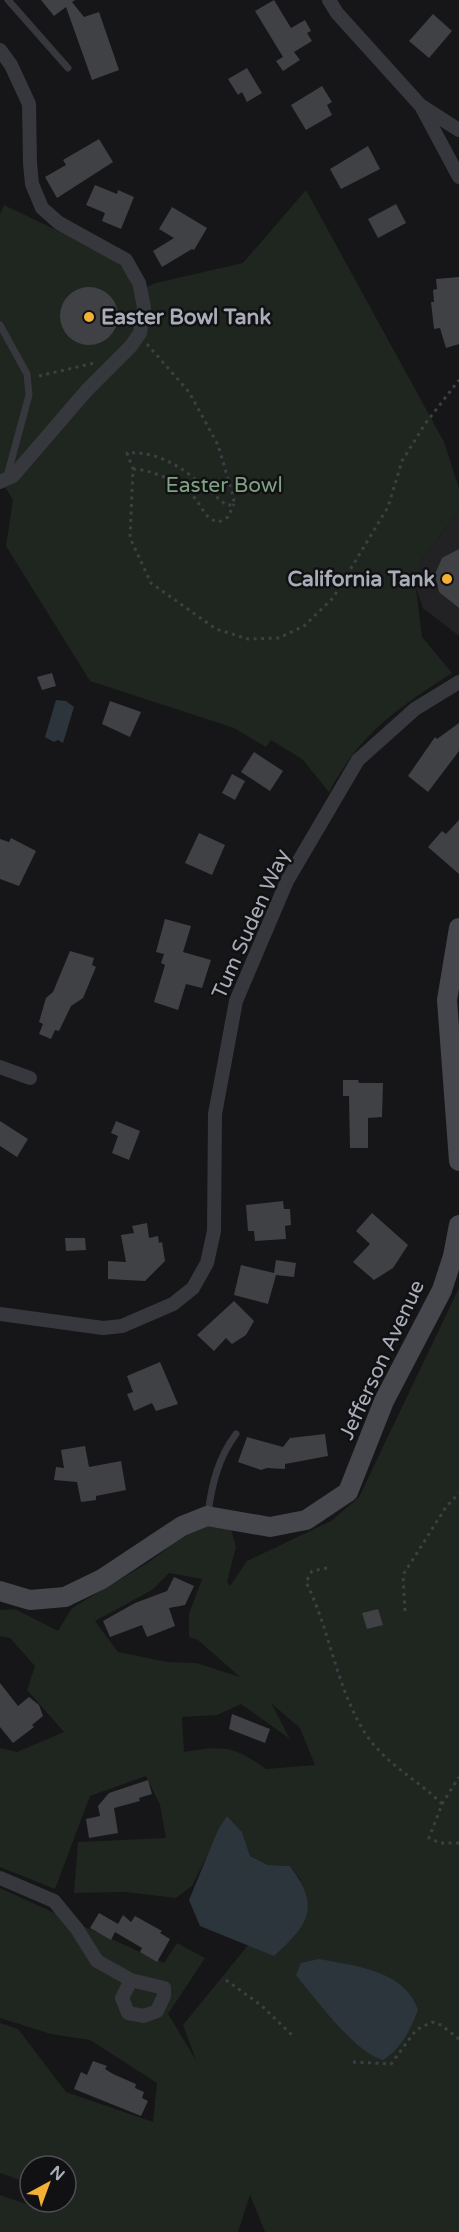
<svg xmlns="http://www.w3.org/2000/svg" width="459" height="2232" font-family="'Varela Round',sans-serif">
<style>
.built{fill:#222225}
.green{fill:#1e261f;fill-rule:evenodd}
.water{fill:#2c353c}
.building{fill:#404145}
.lines{fill:none;stroke-linecap:round;stroke-linejoin:round}
.path{stroke:#3d3f44;stroke-width:3;stroke-dasharray:3 4.5;stroke-linecap:butt}
.lane{stroke:#37383d;stroke-width:7}
.street{stroke:#37383d;stroke-width:14}
.secondary{stroke:#45474d;stroke-width:20}
.poi-dot{fill:#f2b134;stroke:#111113;stroke-width:2}
.labels{text-anchor:middle;dominant-baseline:central;stroke-width:5;stroke-linejoin:round;paint-order:stroke}
.poi-label{font-size:21px;font-weight:bold;fill:#a8adb8;stroke:#111113;text-anchor:start}
.park-label{font-size:21px;fill:#7fa381;stroke:#111113}
.street-label{font-size:21px;fill:#a8adb8;stroke:#111113}
</style>
<rect width="100%" height="100%" fill="#161618"/>
<path class="built" d="M459 510V636L423 608 416 588 421 561Z"/>
<g class="green">
<path d="M306 190 444 442 459 488V510L421 561 416 588 422 637 452 673C397 709 361 732 329 792L302 759 271 740 266 747 234 728 90 681 6 546 13 500 0 479V214L4 205 106 254 126 270 134 292 156 283 243 263Z"/>
<path d="M459 1288V2232H265L250 2195 238 2232H0V2195L29 2205 20 2180 0 2173V2023L18 2029 66 2092 153 2122 157 2083 90 2040 51 2034 0 2018V1888L164 1963 177 1943 205 1958 168 2014 196 2060 183 2025 301 1880 290 1866 268 1865 250 1856 242 1832 227 1816 192 1886 176 1898 125 1892 74 1893 78 1842 166 1838 160 1805 146 1776 90 1796 55 1889 0 1867V1748L17 1752 64 1732 27 1690 35 1666 10 1638 0 1636V1610L15 1609 58 1631 72 1608 149 1562 195 1527 229 1522 236 1547 227 1582 230 1586 247 1561 331 1521 359 1497ZM169 1573 202 1579 189 1614V1637L198 1640 240 1677 196 1663 167 1662 118 1652 95 1621 152 1590ZM271 1703 300 1728 315 1765 266 1769C234 1746 224 1745 184 1752L182 1717 217 1715 241 1704 290 1739ZM30 2166H66V2202H30Z"/>
</g>
<g class="water">
<path d="M56 700 66 701 74 707 63 743 58 740 54 742 45 737Z"/>
<path d="M227 1816 242 1832 250 1856 268 1865 290 1866C321 1907 309 1924 274 1956L200 1926 189 1900 218 1830Z"/>
<path d="M319 1959C355 1966 405 1970 418 2010 410 2030 402 2048 383 2060 355 2053 315 1998 296 1975L301 1963Z"/>
</g>
<g class="building">
<path d="M41 0H75L72 2 84 17 99 12 119 70 92 80 66 7 54 16Z"/>
<path d="M274 0 291 28 305 20 311 31 307 33 312 41 294 52 300 60 283 71 276 61 283 57 255 11Z"/>
<path d="M433 14 452 31 429 58 409 41Z"/>
<path d="M247 68 262 93 247 102 242 92 238 95 228 79Z"/>
<path d="M322 86 332 102 327 105 332 115 306 130 291 105Z"/>
<path d="M99 139 113 162 57 198 45 177 66 165 63 160Z"/>
<path d="M368 146 380 169 341 189 330 169Z"/>
<path d="M95 185 117 194 118 190 134 197 121 229 102 221 105 213 86 205Z"/>
<path d="M396 204 406 223 378 238 368 219Z"/>
<path d="M172 207 207 228 194 250 192 249 162 267 153 251 174 238 159 229Z"/>
<path d="M459 277V344L446 348 440 328 434 329 431 302H434L433 290 437 289 436 279Z"/>
<circle cx="89" cy="316" r="29"/>
<path d="M459 549V608L439 592 435 574 442 558Z"/>
<path d="M52 673 56 686 42 690 37 677Z"/>
<path d="M110 701 141 712 130 737 102 724Z"/>
<path d="M459 723V751L428 792 408 776 435 737 437 739Z"/>
<path d="M254 752 283 771 270 791 241 772Z"/>
<path d="M232 774 245 781 235 800 222 793Z"/>
<path d="M459 820V874L428 847 442 831 446 834Z"/>
<path d="M199 833 225 845 212 875 185 863Z"/>
<path d="M11 838 36 851 19 886 0 879V839L9 842Z"/>
<path d="M165 919 191 926 183 952 211 960 202 988 186 984 178 1010 154 1002 165 965 161 963 164 954 156 952Z"/>
<path d="M70 951 94 958 92 965 96 967 83 998 71 1006 59 1031 55 1030 51 1039 39 1034 43 1024 39 1022 46 998 53 992Z"/>
<path d="M343 1080H358L359 1083H383L382 1117 368 1118V1148H350L349 1096H343Z"/>
<path d="M0 1121 28 1139 17 1157 0 1146Z"/>
<path d="M116 1121 140 1131 129 1160 112 1153 118 1136 111 1133Z"/>
<path d="M283 1201 284 1209H290L291 1225 285 1226 286 1239 255 1241 254 1231H248L246 1205Z"/>
<path d="M372 1213 408 1245 393 1268 374 1280 353 1262 370 1244 356 1231Z"/>
<path d="M147 1223 149 1238 158 1236 159 1243 162 1242 165 1261 145 1281 108 1279V1261L126 1262 121 1235 134 1233 132 1226Z"/>
<path d="M65 1238H85L86 1250 66 1251Z"/>
<path d="M276 1260 296 1263 294 1277 276 1275 268 1304 234 1295 241 1265 274 1273Z"/>
<path d="M234 1301 254 1321 246 1335 232 1344 226 1338 214 1351 197 1335Z"/>
<path d="M160 1362 178 1404 156 1411 152 1403 134 1411 127 1394 133 1392 127 1376Z"/>
<path d="M325 1434 328 1456 285 1464V1469L267 1468 261 1470 238 1462 247 1437 283 1447 290 1438Z"/>
<path d="M85 1446 89 1467 121 1461 126 1490 96 1496V1500L81 1502 77 1482 54 1480 56 1467 64 1468 61 1450Z"/>
<path d="M174 1577 194 1586 185 1605 169 1608 175 1626 147 1637 142 1625 110 1637 103 1621 135 1603 167 1591Z"/>
<path d="M378 1609 383 1625 367 1629 362 1613Z"/>
<path d="M0 1683 18 1706 29 1697 39 1705 43 1716 32 1725 34 1727 13 1743 0 1727Z"/>
<path d="M232 1714 270 1729 265 1743 229 1729Z"/>
<path d="M148 1780 152 1794 139 1798 140 1801 114 1808 118 1833 89 1838 86 1819 100 1816 98 1806 109 1793Z"/>
<path d="M99 1913 118 1924 123 1915 131 1922 135 1916 162 1931 160 1933 170 1939 157 1962 140 1952 142 1948 115 1932 111 1940 90 1928Z"/>
<path d="M93 2061 107 2066 105 2069 113 2074 136 2084 135 2088 144 2092 142 2098 148 2101 141 2116 74 2089 81 2072 87 2075Z"/>
</g>
<g class="lines">
<g class="path">
<path d="M147 344 189 392 218 445 234 499 232 505H226C196 480 168 450 127 453L133 469 130 538 151 583 216 629 248 639 279 638 304 626 333 598 388 507 402 461 425 424 459 380"/>
<path d="M39 376 94 363"/>
<path d="M133 469C153 470 179 482 193 496 203 507 204 519 219 522L228 517 234 504"/>
<path d="M327 1568 312 1571 306 1582C330 1630 336 1687 365 1733 385 1764 417 1779 442 1804L429 1838 440 1843H459"/>
<path d="M405 1611 403 1575 446 1507 459 1493"/>
<path d="M442 1804 459 1777"/>
<path d="M226 1980 262 2006 292 2035"/>
<path d="M353 2062 391 2064 416 2030 432 2022 441 2025 459 2039"/>
</g>
<g class="lane">
<path d="M8 0 68 68"/>
<path d="M0 325 27 374 29 395 6 480"/>
<path d="M208 1513C212 1484 218 1458 236 1434"/>
</g>
<g class="street">
<path d="M329 0 337 13 421 106 459 177"/>
<path d="M0 50 11 65 29 104 30 163 32 184 42 208 59 223 126 260 139 283 144 307 140 333 131 346 87 390 13 476 0 482"/>
<path d="M423 107 459 130"/>
<path d="M0 1067 30 1078"/>
<path d="M0 1314 103 1328 122 1326 173 1304 193 1288 207 1263 214 1231 215 1114 236 1001 287 881 358 760 415 709 459 682"/>
<path d="M0 1878 54 1901 77 1929 97 1961 131 1980 164 1988V1996L157 2011 144 2016 128 2013 122 1998 131 1980"/>
</g>
<g class="secondary">
<path d="M459 928 447 1000 459 1161"/>
<path d="M0 1591 30 1600 65 1597 102 1579 182 1526 207 1516 270 1527 306 1520 348 1492 384 1401 442 1290 453 1256 459 1225"/>
</g>
</g>
<g class="poi-dot">
<circle cx="89" cy="317" r="6"/>
<circle cx="447" cy="579" r="6"/>
</g>
<g class="labels">
<g class="poi-label">
<text x="101" y="317">Easter Bowl Tank</text>
<text x="435" y="579" text-anchor="end">California Tank</text>
</g>
<g class="park-label">
<text x="224" y="485">Easter Bowl</text>
</g>
<g class="street-label">
<text transform="translate(251 924) rotate(-66)">Tum Suden Way</text>
<text transform="translate(382 1360) rotate(-65)">Jefferson Avenue</text>
</g>
</g>
<g transform="translate(48 2184) rotate(41)"><circle r="28" fill="#111113" stroke="#4d4f55" stroke-width="1.5"/>
<path d="M0-4.5L10 22L0 15L-10 22Z" fill="#f2b134"/>
<text y="-9" font-size="16" font-weight="bold" text-anchor="middle" fill="#a8adb8">N</text>
</g>
</svg>
